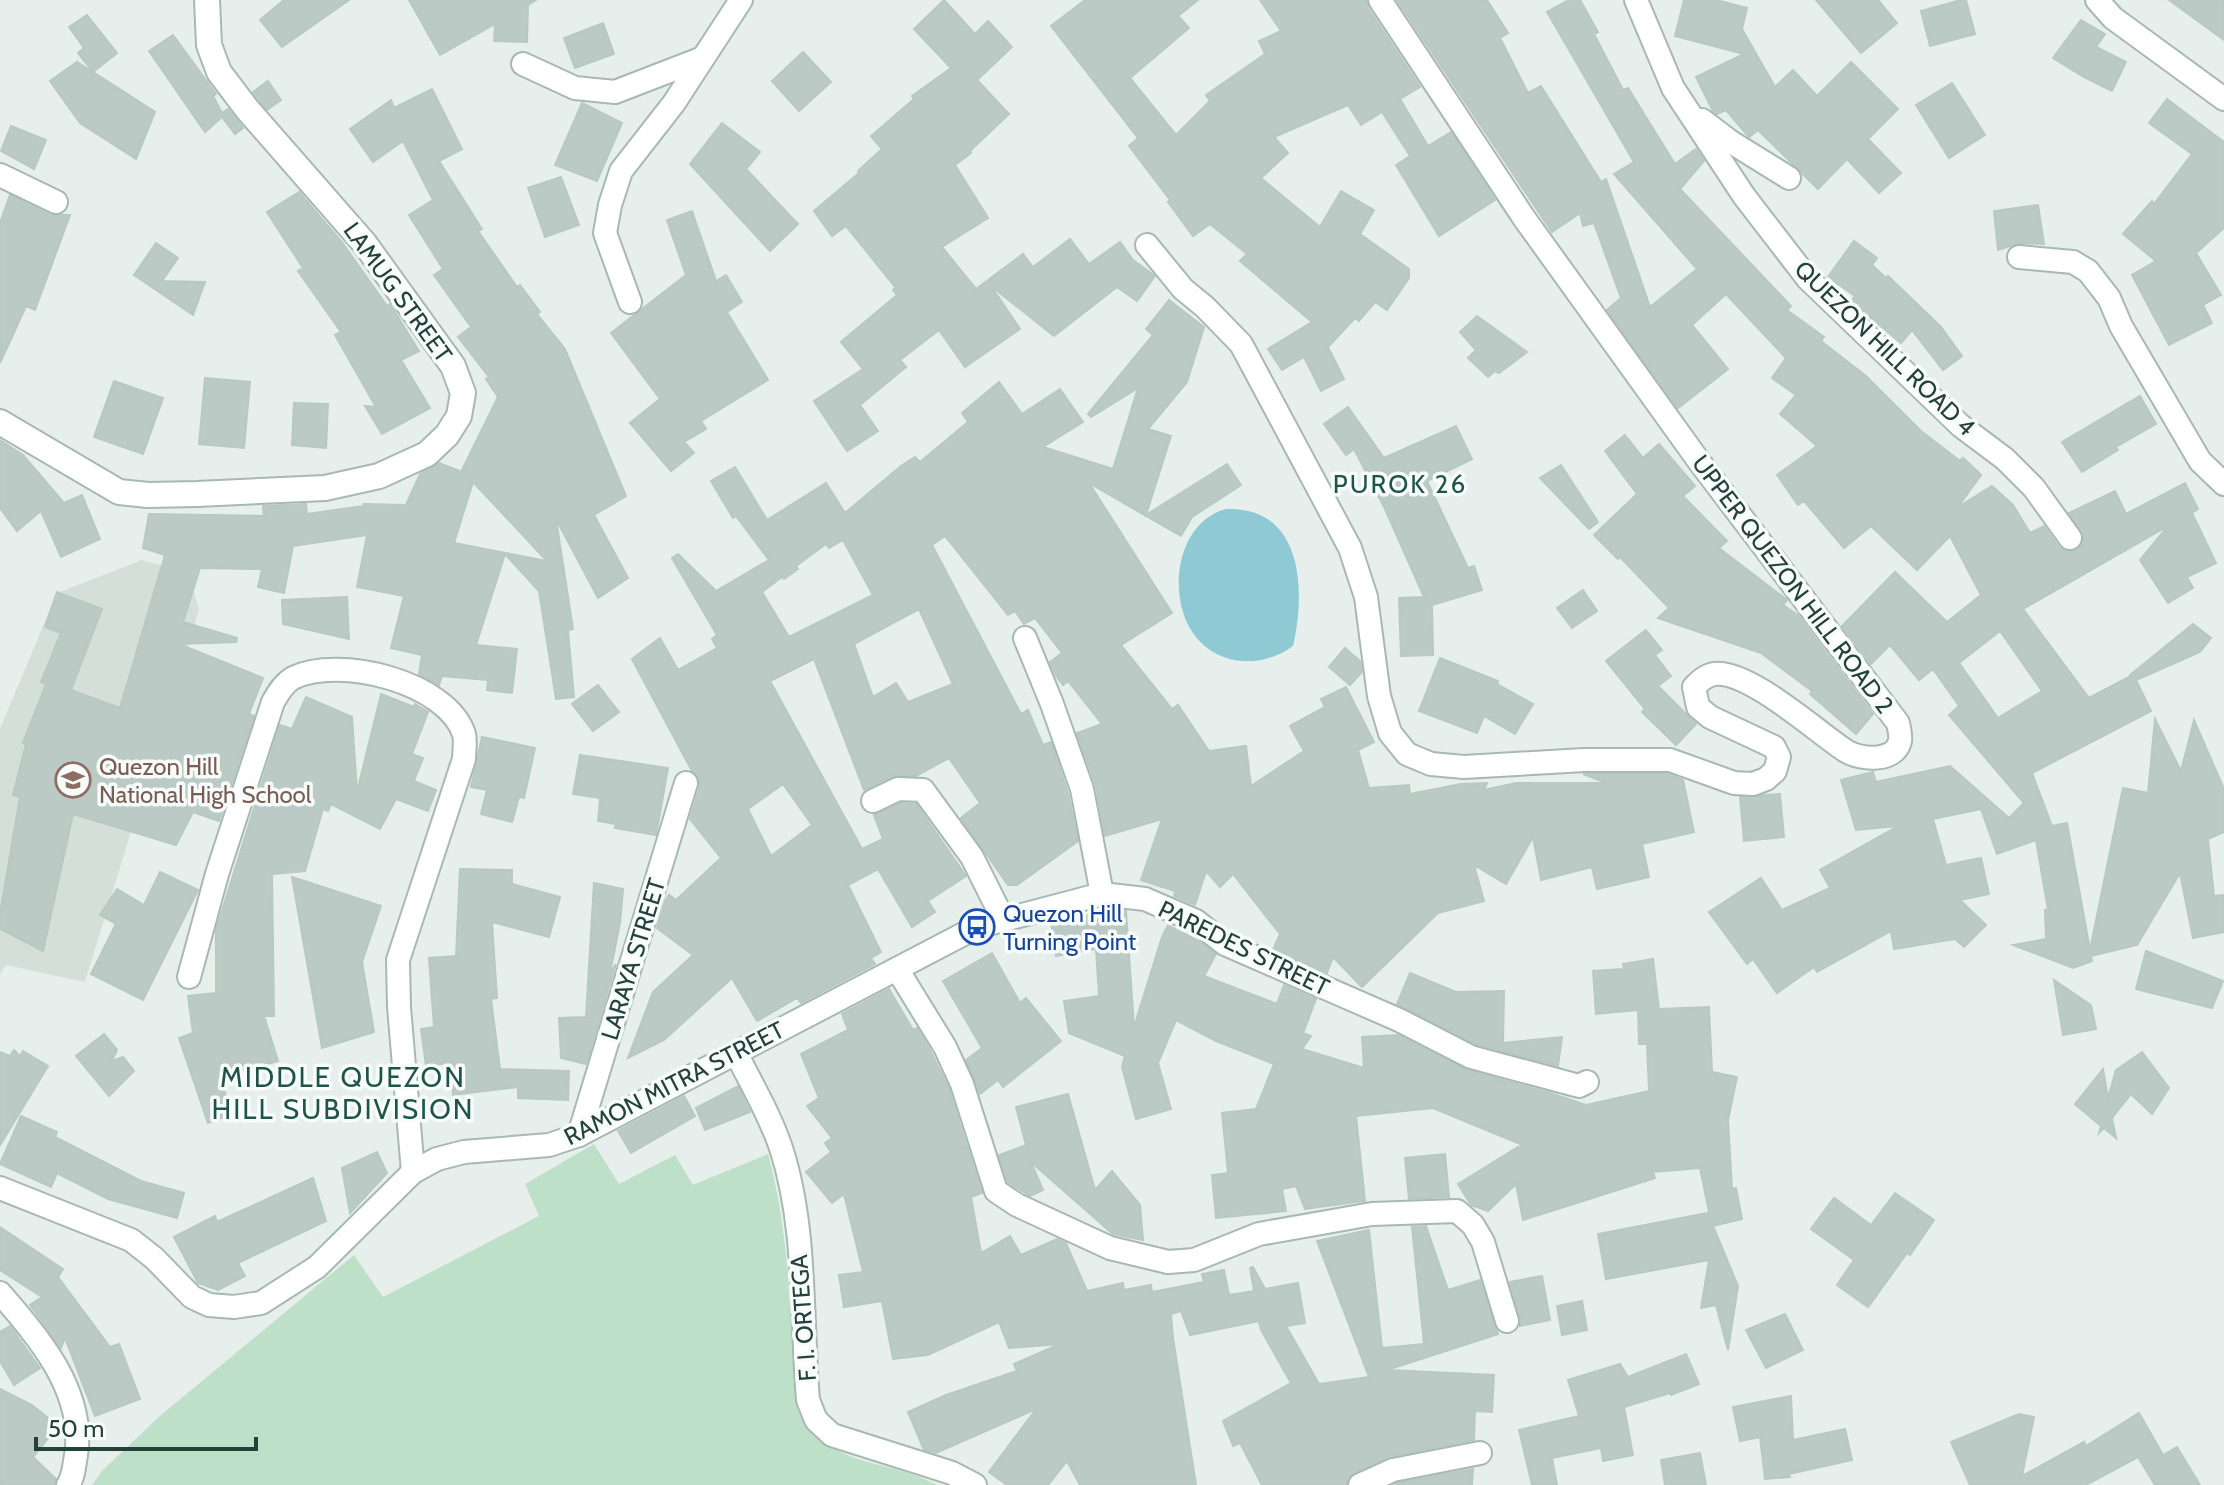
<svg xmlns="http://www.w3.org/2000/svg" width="2224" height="1485" font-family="Cabin,sans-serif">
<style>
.built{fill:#d4dfda}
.green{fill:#bfe0c8}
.water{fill:#8ec9d4}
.building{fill:#bbcac4;stroke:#b8c9c2;stroke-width:2;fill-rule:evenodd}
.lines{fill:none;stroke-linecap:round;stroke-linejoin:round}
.minor-casing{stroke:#a8b8b2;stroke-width:26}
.tertiary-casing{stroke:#a8b8b2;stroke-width:28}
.minor{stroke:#fff;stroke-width:22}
.tertiary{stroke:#fff;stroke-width:24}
.labels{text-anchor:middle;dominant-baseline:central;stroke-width:7;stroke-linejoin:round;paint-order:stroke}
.street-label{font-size:24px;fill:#24423a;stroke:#f7fbf9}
.education-label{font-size:24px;fill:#785e54;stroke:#f7fbf9;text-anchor:start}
.transit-label{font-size:24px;fill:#164399;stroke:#f7fbf9;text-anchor:start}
.neighbourhood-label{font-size:26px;letter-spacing:2px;fill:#1f5548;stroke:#f7fbf9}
.quarter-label{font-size:28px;letter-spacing:2px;fill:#1f5548;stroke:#f7fbf9}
</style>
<rect width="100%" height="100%" fill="#e6efeb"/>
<path class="built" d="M142 560 188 574 199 609 85 982 6 965 0 974V729L57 593Z"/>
<path class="green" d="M594 1144 619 1184 675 1155 693 1185 768 1154C791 1238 790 1325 798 1411 834 1471 881 1456 937 1485H92L102 1471 161 1415 354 1255 383 1297 539 1216 525 1184Z"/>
<path class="water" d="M1226 509C1303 506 1306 590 1293 646 1253 675 1198 662 1183 612 1171 574 1184 520 1226 509Z"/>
<g class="building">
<path d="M284 0H349L282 47 260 20Z"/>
<path d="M409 0H536L528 5 527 42 494 41 495 24 440 55Z"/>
<path d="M944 0 975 34 988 21 1012 47 977 80 1009 114 970 151 971 153 955 165 988 218 942 247 976 289 1023 254 1033 267 1070 239 1089 264 1120 242 1133 260 1155 276 1137 301 1117 287 1054 336 991 286 1020 329 965 367 939 330 900 360 906 367 860 405 878 431 847 451 814 401 863 369 841 342 897 295 893 290 896 288 846 226 832 236 814 211 859 173 858 171 882 149 871 136 914 99 912 96 951 68 914 29Z"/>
<path d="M1085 0H1198L1178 16 1189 28 1130 78 1176 135 1210 101 1206 95 1265 54 1259 41 1281 31 1260 0H1366L1368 8 1420 87 1400 99 1428 146 1451 132 1495 200 1439 236 1396 165 1410 156 1382 112 1361 125 1348 105 1274 137 1288 153 1261 178 1320 227 1341 191 1374 210 1360 234 1409 269V278L1387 310 1375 302 1359 321 1355 318 1328 347 1344 379 1321 391 1304 357 1282 370 1268 349 1312 322 1240 261 1247 254 1210 224 1193 236 1168 202 1170 200 1129 146 1138 138 1051 26Z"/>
<path d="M1397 0H1487L1508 33 1500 38 1528 93 1541 86 1601 182 1606 179 1650 307 1697 269 1614 174 1634 162 1547 12 1569 0H1580L1598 32 1594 34 1623 90 1628 88 1675 164 1696 149 1704 161 1680 189 1791 306 1787 310 1824 337 1821 341 1866 376 1921 431 1960 461 1963 458 1981 475 1958 507 1992 486 2013 505 2030 533 2044 526 2059 547 2072 552 2082 544 2084 537 2069 513 2115 491 2126 514 2185 483 2198 509 2192 513 2216 563 2187 577 2193 588 2168 603 2140 560 2168 526 2023 609 2089 698 2131 676 2130 675 2193 624 2211 638 2200 652 2136 680 2151 711 2032 773 2052 826 2067 823 2090 950 2123 788 2148 793 2155 719 2181 771 2194 720 2224 789V832L2208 839 2214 896 2224 895V932L2193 938 2180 873 2137 945 2091 956 2092 961 2073 968 2013 945 2046 939 2045 910H2048L2036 840 1997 854 1981 809 1933 819 1946 865 1981 858 1989 894 1960 900 1986 925 1964 947 1955 939 1894 949 1891 931 1817 972 1814 967 1777 993 1753 959 1747 964 1709 912 1761 878 1782 910 1830 888 1820 870 1898 826 1856 830 1841 780 1873 772 1876 782 1950 766 2009 818 2024 803 1949 715 1959 706 1933 669 1919 680 1890 645 1871 664 1842 626 1895 572 1947 622 1981 595 1950 536 1917 570 1871 526 1844 548 1804 501 1798 505 1777 475 1817 446 1780 414 1796 395 1772 378 1786 358 1726 294 1692 325 1728 369 1678 408 1607 310 1621 298 1594 223 1583 226 1580 213 1552 232ZM2000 631 2042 691 1998 718 1959 663Z"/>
<path d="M1684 0H1716L1747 8 1742 29 1775 87 1793 70 1817 96 1851 62 1898 109 1868 139 1901 173 1879 193 1847 159 1818 189 1758 130 1749 137 1726 110 1717 114 1713 111 1696 77 1744 54 1675 36Z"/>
<path d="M1816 0H1878L1897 23 1861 53Z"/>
<path d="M1961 0H1966L1975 34 1930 46 1921 11Z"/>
<path d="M2169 0H2224V40Z"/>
<path d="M87 15 117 53 93 72 155 112 136 159 80 123 50 81 77 62 93 72 78 53 84 48 69 27Z"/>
<path d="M2081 20 2105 34 2096 47 2126 62 2112 91 2084 77 2053 58Z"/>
<path d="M603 23 614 54 575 68 564 38Z"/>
<path d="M173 35 216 94 213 96 222 113 228 109 243 128 235 134 222 117 205 132 149 51Z"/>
<path d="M803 52 831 82 799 111 772 81Z"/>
<path d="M268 81 281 100 267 110 253 92Z"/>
<path d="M1952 83 1985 135 1949 158 1916 105Z"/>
<path d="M432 89 462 149 439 161 482 229 478 231 517 287 520 285 540 312 537 314 565 349 626 496 594 515 628 578 598 598 556 519 573 629 568 630 574 697 556 699 539 591 505 554 476 645 517 649 512 693 487 690 488 680 442 676 439 685 419 674 422 655 391 648 404 596 357 587 367 535 293 546 284 593 258 587 262 569 200 568 183 622 237 638 236 642 179 644 263 678 249 714 254 716 219 821 193 812 176 845 73 814 43 951 0 929V914L20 797 13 795 26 744 23 743 46 684 41 682 61 633 45 627 57 592 102 609 71 690 120 708 165 555 143 548 149 514 264 516 263 506 306 504 307 514 364 506V504L406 505 420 474 439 463 465 473 462 470 498 397 486 379 489 377 458 337 471 327 434 275 443 269 409 215 433 200 403 141 373 162 350 129 391 100 394 108ZM473 482 547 561 454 543Z"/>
<path d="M2167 99 2224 142V228L2196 253 2221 295 2203 305 2212 323 2169 345 2132 275 2156 261 2123 234 2152 201 2154 204 2192 154 2149 123Z"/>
<path d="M582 103 622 123 597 181 555 165Z"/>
<path d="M722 123 760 152 746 169 798 224 770 251 690 164Z"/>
<path d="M11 126 46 140 34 169 1 151Z"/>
<path d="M561 177 579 225 545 237 528 188Z"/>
<path d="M299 192 341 241 387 306 390 304 419 351 401 360 430 408 382 434 365 406 376 407 335 335 341 332 298 271 303 268 267 212Z"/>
<path d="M10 195 50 215H70L35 310 26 306 0 363V223Z"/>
<path d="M2038 205 2044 244 2020 243 1998 250 1994 211Z"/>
<path d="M692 211 716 281 726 275 742 302 727 312 768 380 701 421 706 429 684 442 694 453 671 471 630 423 660 399 611 333 686 275 667 220Z"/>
<path d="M1854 241 1877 258 1872 265 1886 278 1888 276 1941 327 1962 356 1943 370 1912 330 1901 343 1851 301 1855 296 1828 277Z"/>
<path d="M156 243 178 258 162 281 205 282 193 315 134 275Z"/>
<path d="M1169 300 1204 327 1187 382 1148 429 1171 436 1146 515 1227 464 1241 485 1192 517 1181 536 1089 483 1172 613 1121 645 1172 709 1178 705 1209 751 1246 746 1251 786 1304 751 1290 726 1325 707 1321 699 1346 687 1374 742 1358 750 1369 788 1409 785 1410 794 1461 784 1487 783 1484 790 1516 783H1607L1583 774H1668L1683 780 1694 832 1642 844 1649 877 1597 889 1592 867 1541 880 1533 837 1506 884 1474 865 1484 901 1438 913 1362 987 1333 957 1327 973 1273 950 1280 934 1233 874 1220 887 1206 871 1195 905 1174 896 1175 891 1141 880 1162 819 1105 836 1096 786 1077 733 1102 724 1068 681 1063 685 1056 676 1050 662 1062 653 1035 618 1024 624 1015 611 1008 615 945 536 932 545 1021 714 1028 710 1043 745 1051 742 1068 793 1078 841 1017 885H1008L961 818 980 803 949 758 916 776H893L864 790 814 659 770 681 862 849 883 839 874 815 901 803 916 804 966 876 928 901 935 912 912 927 878 869 848 885 881 952 871 958 875 964 801 1003 797 998 757 1021 732 978 664 1040 628 1058 653 992 693 955 657 928 665 901 669 895 676 900 721 858 690 819 700 785 699 779 692 771 632 659 660 638 678 670 717 648 712 639 717 635 672 558 678 554 716 591 769 560 736 516 733 518 711 481 735 467 767 520 826 483 845 513 901 466 915 457 920 462 968 422 962 413 999 382 1022 414 1060 389 1083 422 1043 447 1113 469 1138 388 1091 417 1088 414 1153 335 1146 329ZM843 540 873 595 789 637 762 592 782 577 784 579 798 569 796 566 826 544 829 548ZM919 609 953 684 908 702 896 683 873 697 854 644ZM783 784 812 825 771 856 748 809Z"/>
<path d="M1477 316 1527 352 1499 373 1495 371 1488 377 1468 358 1476 350 1460 332Z"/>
<path d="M205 378 250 382 244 448 199 444Z"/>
<path d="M114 381 163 398 143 454 94 437Z"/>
<path d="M2140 396 2156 424 2116 447 2118 450 2082 472 2062 442Z"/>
<path d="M294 403 328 404 326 448 292 445Z"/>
<path d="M1348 407 1384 458 1456 426 1472 459 1427 481 1468 568 1474 566 1482 590 1432 605 1433 655 1401 656 1399 598 1424 597 1385 509 1354 449 1346 455 1324 424Z"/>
<path d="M1625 435 1643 458 1659 444 1695 486 1683 496 1727 541 1719 548 1787 600 1783 605 1798 615 1873 714 1856 734 1810 694 1812 691 1761 653 1658 618 1669 608 1620 557 1618 559 1594 535 1637 494 1605 451Z"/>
<path d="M0 440 23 455 64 503 82 495 100 539 61 557 41 511 17 531 0 508Z"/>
<path d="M1561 465 1598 522 1589 529 1540 478Z"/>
<path d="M1583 590 1597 611 1572 628 1557 608Z"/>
<path d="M347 597 349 639 283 624 282 600Z"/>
<path d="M1646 630 1662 650 1655 655 1671 676 1658 686 1696 724 1676 745 1642 712 1645 709 1606 661Z"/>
<path d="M1345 648 1360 661 1362 672 1350 685 1329 667Z"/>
<path d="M1440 658 1498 681 1497 684 1533 704 1515 734 1484 716 1477 733 1419 711Z"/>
<path d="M598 685 619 712 593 731 572 704Z"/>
<path d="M381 694 414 707 415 704 428 712 412 754 423 758 414 781 436 790 428 811 396 799 380 829 331 804 328 811 323 809 305 871 272 874 274 1016H264L278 1061 220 1078 232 1114 208 1123 179 1038 193 1033 188 996 216 993V930L280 725 292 729 306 697 352 717 357 792Z"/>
<path d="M482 737 535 748 524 798 519 797 512 822 481 814 487 790 471 787Z"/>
<path d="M580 755 668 768 656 835 615 828 616 824 598 821 600 798 573 794Z"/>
<path d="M1780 794 1784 837 1744 841 1740 797Z"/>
<path d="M460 869 512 870V884L560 897 549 937 492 922 497 998 491 999 500 1069 569 1071 568 1100 518 1098V1087L453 1095 449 1063 426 1066 421 1029 434 1027 429 958 456 956Z"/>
<path d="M160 872 198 890 143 1000 91 974 116 924 100 915 117 889 144 905Z"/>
<path d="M292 877 381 906 362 962 374 1032 322 1048Z"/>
<path d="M594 883 623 889 620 923 610 973 616 964 586 1064 561 1058 559 1018 586 1017Z"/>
<path d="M1126 911 1134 1027 1162 937 1168 925 1197 940 1216 954 1204 976 1277 1004 1284 985 1316 999 1303 1033 1311 1036 1302 1049 1364 1068 1362 1037 1398 1035 1467 1070 1553 1094 1586 1105 1649 1091 1647 1044H1639L1638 1010 1596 1014 1593 971 1624 969 1623 964 1653 959 1659 1009 1709 1007 1712 1072 1737 1077 1728 1120 1732 1189 1736 1188 1742 1219 1713 1226 1738 1286 1728 1350 1716 1305 1701 1308 1709 1260 1606 1279 1598 1234 1708 1213 1711 1221 1700 1168 1653 1172 1655 1178 1523 1220 1516 1184 1488 1211 1471 1205 1458 1184 1518 1147 1525 1146 1433 1108 1356 1116 1365 1201 1305 1209 1296 1186 1282 1189 1286 1211 1216 1218 1212 1175 1228 1173 1222 1113 1256 1109 1274 1064 1216 1041 1176 1020 1158 1063 1171 1109 1136 1119 1122 1067 1125 1056 1069 1033 1064 1001 1099 996 1096 949 1056 956 1051 922 1104 912Z"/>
<path d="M2146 951 2223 981 2212 1008 2136 989Z"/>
<path d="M992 953 1020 1003 1026 998 1061 1041 1003 1087 998 1080 980 1094 966 1060 982 1048 943 981Z"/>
<path d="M1410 973 1456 992 1504 991 1503 1043 1562 1037 1558 1066 1476 1044 1397 1004Z"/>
<path d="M2054 980 2091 1005 2096 1029 2063 1035Z"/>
<path d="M889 989 913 1030 917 1028 930 1050 949 1089 959 1121 957 1123 959 1122 982 1193 971 1197 981 1253 1010 1236 1021 1255 1057 1239 1066 1243 1087 1291 1123 1283 1124 1290 1151 1285 1152 1292 1204 1282 1202 1274 1224 1270 1229 1295 1254 1291 1250 1268 1253 1267 1265 1289 1298 1283 1305 1323 1286 1326 1319 1384 1369 1377 1317 1241 1369 1230 1382 1348 1424 1344 1412 1227 1426 1226 1448 1290 1480 1280 1498 1334 1387 1370 1494 1375 1492 1412 1475 1411 1474 1440 1388 1457 1354 1473 1348 1478 1346 1485H1262L1240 1443 1233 1446 1223 1421 1291 1383 1261 1330 1259 1321 1190 1335 1181 1311 1171 1314 1173 1338 1196 1485H1080L1067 1461 1048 1485H1007L989 1472 1036 1409 936 1453 924 1450 908 1412 946 1395 1017 1371 1014 1364 1060 1344 1009 1348 999 1322 928 1355 893 1359 882 1301 844 1307 839 1275 863 1272 844 1194 832 1203 806 1172 831 1152 825 1143 832 1138 807 1106 819 1098 801 1054 848 1030 842 1014Z"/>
<path d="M104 1034 117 1050 112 1061 123 1057 134 1071 109 1096 76 1056Z"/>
<path d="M14 1050 20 1056 23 1051 48 1066 0 1145V1052L10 1056Z"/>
<path d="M2142 1052 2169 1088 2152 1114 2131 1094 2112 1118 2116 1138 2104 1128 2099 1133 2101 1126 2075 1104 2103 1069 2108 1098 2116 1070Z"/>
<path d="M738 1086 750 1112 705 1130 696 1108Z"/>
<path d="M1068 1094 1095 1190 1112 1171 1140 1205 1143 1240 1113 1234 1031 1162 1043 1190 1030 1196 1008 1182 999 1155 1026 1145 1016 1107Z"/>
<path d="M684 1096 695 1116 631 1153 618 1131Z"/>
<path d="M21 1116 57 1132 55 1137 141 1181 184 1193 177 1218 108 1199 57 1173 51 1187 0 1164Z"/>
<path d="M377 1152 387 1173 350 1213 342 1168Z"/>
<path d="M1445 1154 1449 1197 1409 1199 1405 1158Z"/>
<path d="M313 1178 326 1221 238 1263 245 1276 218 1290 198 1283 174 1237 215 1216 217 1222Z"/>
<path d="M1895 1193 1934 1220 1910 1255 1907 1253 1868 1307 1837 1285 1854 1260 1811 1229 1834 1198 1871 1225Z"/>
<path d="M0 1227 63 1269 58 1277 110 1347 119 1344 140 1399 95 1416 65 1338 61 1348 30 1305 42 1297 0 1270Z"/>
<path d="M1542 1276 1550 1320 1520 1326V1317L1510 1282Z"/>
<path d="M1582 1301 1587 1330 1562 1335 1557 1306Z"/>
<path d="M1785 1314 1803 1350 1766 1368 1746 1330Z"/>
<path d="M10 1326 40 1368 14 1385 0 1361V1332Z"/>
<path d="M1686 1354 1699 1384 1671 1395 1670 1393 1624 1407 1633 1455 1603 1461 1601 1448 1552 1458 1557 1485H1532L1519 1430 1579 1416 1568 1380 1620 1364 1628 1377Z"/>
<path d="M0 1389 32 1405 58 1426 33 1457 56 1479 54 1485H0Z"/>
<path d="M1791 1396 1793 1440 1845 1429 1852 1460 1789 1474 1790 1477 1765 1479 1760 1437 1740 1441 1733 1407Z"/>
<path d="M2139 1413 2163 1455 2177 1447 2200 1485H2155L2138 1457 2086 1485H1970L1951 1442 2019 1414 2034 1417 2022 1476 2084 1442 2086 1446Z"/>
<path d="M1700 1453 1706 1485H1665L1661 1460Z"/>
<path d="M1473 1469 1472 1485H1394L1397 1483Z"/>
</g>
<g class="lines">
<defs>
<g id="minor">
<path d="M1636 0 1673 88 1744 196 1808 279 1961 426 2005 459 2034 488 2070 538"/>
<path d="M2097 0 2113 18 2224 99"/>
<path d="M523 64 575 88 615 92 703 58"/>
<path d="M1702 120 1731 142 1789 178"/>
<path d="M0 175 56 202"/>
<path d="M1147 245 1183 289 1205 307 1241 344 1350 548 1366 597 1379 696 1390 733 1407 754 1431 764 1464 767 1584 760H1670L1734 783 1753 784 1766 779 1775 771 1779 757 1774 747 1710 717 1698 707 1694 687C1700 681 1705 676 1714 674 1748 669 1818 733 1846 751 1860 760 1895 763 1900 741 1901 735 1899 728 1898 723L1701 464 1524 218 1380 0"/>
<path d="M2019 257 2073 262 2088 271 2109 298 2121 326 2200 461 2224 484"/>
<path d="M630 302 605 233 610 205 621 171 674 103 741 0"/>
<path d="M1025 638 1052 704 1082 789 1102 894"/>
<path d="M873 801 898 789 923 790 972 857 1003 919"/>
<path d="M897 969 945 1047 962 1084 996 1191 1017 1205 1110 1248 1168 1262 1194 1260 1259 1234 1372 1214 1457 1211 1473 1225 1483 1242 1507 1321"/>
<path d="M189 977 217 874 273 702C278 693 284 683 293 678 339 655 447 682 464 734 466 741 464 751 464 759L398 960 399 1007 413 1172"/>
<path d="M736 1053C752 1085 770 1115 781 1148 807 1228 801 1317 808 1400L816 1420 832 1435 952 1473 975 1485"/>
<path d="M579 1135 686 783"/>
<path d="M0 1188 131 1240 154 1258 192 1297 209 1305 234 1307 261 1303 317 1267 413 1172 437 1159 464 1152 549 1145 579 1135 977 927 1102 894 1145 899 1196 921 1225 944 1399 1020 1471 1057 1579 1086 1587 1082"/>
<path d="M0 1293C39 1337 86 1393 76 1455 74 1466 74 1476 68 1485"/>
<path d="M1360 1485 1393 1470 1480 1453"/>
</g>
<path id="tertiary" d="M0 422 119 492 148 495 197 494 325 488 379 476 427 454 447 435 459 416 463 393 453 366 365 244 247 109 219 72 209 45 207 0"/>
</defs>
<use href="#minor" class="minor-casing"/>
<use href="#tertiary" class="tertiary-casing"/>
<use href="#minor" class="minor"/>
<use href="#tertiary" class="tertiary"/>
</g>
<defs>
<symbol id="school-ring" viewBox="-11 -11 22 22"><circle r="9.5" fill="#f7fbf9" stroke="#8d6e63" stroke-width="1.5"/><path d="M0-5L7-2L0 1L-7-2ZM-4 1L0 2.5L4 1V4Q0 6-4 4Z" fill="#8d6e63"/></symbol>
<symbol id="bus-ring" viewBox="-11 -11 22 22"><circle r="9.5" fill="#f7fbf9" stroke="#1a4fb4" stroke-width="1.5"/><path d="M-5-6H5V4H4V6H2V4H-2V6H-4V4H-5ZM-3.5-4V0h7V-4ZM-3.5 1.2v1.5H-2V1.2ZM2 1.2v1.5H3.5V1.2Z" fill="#1a4fb4"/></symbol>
</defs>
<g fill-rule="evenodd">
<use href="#school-ring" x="53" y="760" width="40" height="40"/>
<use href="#bus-ring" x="957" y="907" width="40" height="40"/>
</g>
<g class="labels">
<g class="street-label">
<text transform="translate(398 292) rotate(54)">LAMUG STREET</text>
<text transform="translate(1885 348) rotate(44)">QUEZON HILL ROAD 4</text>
<text transform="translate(1793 584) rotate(53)">UPPER QUEZON HILL ROAD 2</text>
<text transform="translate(1244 948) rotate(26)">PAREDES STREET</text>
<text transform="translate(633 959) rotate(-73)">LARAYA STREET</text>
<text transform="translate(674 1083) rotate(-27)">RAMON MITRA STREET</text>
<text transform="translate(803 1318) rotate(-94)">F. I. ORTEGA</text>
</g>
<g class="education-label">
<text x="99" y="766">Quezon Hill<tspan x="99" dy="28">National High School</tspan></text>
</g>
<g class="transit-label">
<text x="1003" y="913">Quezon Hill<tspan x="1003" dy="28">Turning Point</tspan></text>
</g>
<g class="neighbourhood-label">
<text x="1400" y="484">PUROK 26</text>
</g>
<g class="quarter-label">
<text x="343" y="1077">MIDDLE QUEZON<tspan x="343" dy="32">HILL SUBDIVISION</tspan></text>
</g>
</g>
<path d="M36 1437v12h220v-12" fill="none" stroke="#24423a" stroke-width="4"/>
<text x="48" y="1437" font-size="24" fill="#24423a" stroke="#f7fbf9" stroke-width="6" paint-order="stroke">50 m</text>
</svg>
